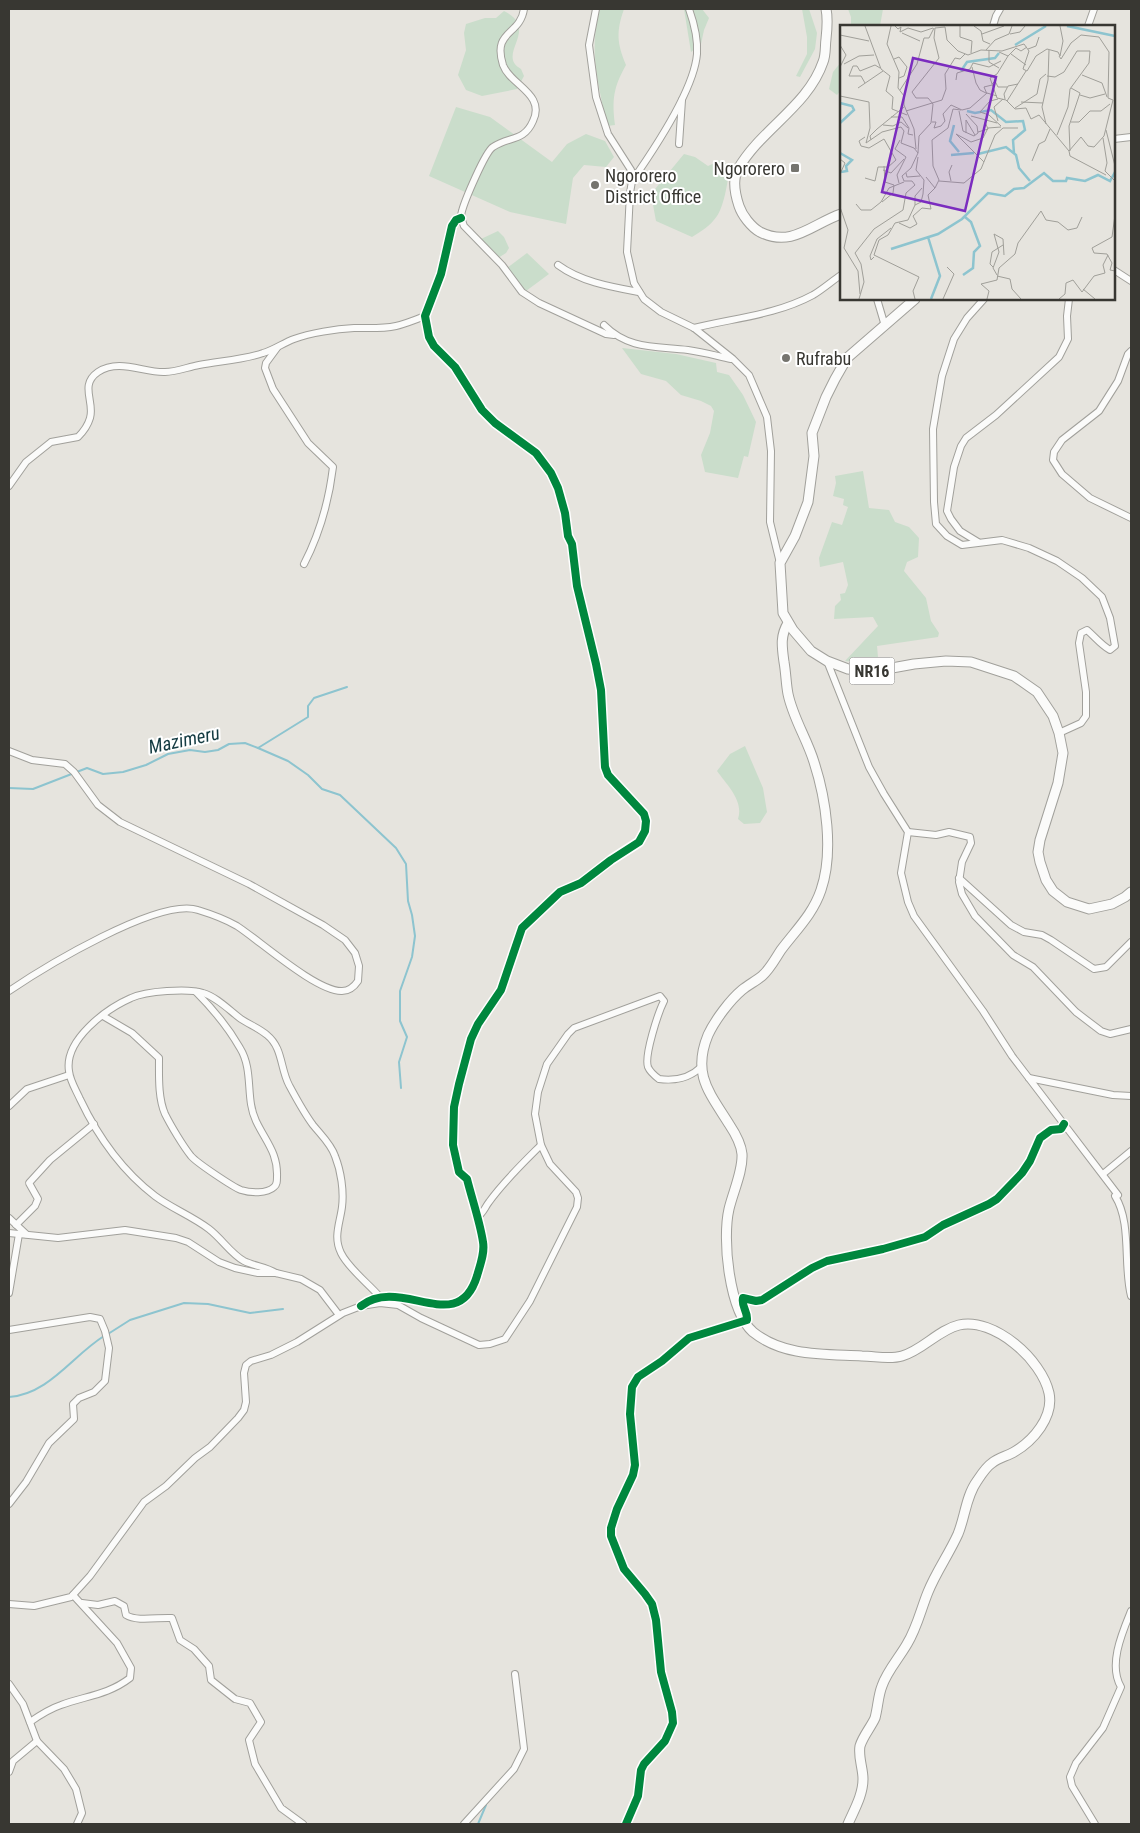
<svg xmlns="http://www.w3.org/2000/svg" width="1140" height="1833" font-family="'Roboto Condensed',sans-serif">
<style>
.green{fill:#caddcb}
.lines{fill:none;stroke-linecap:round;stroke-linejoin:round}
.stream{stroke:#8dc4cf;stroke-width:2}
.minor-casing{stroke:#a1a09b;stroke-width:8}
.major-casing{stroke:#a1a09b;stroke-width:11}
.minor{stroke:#fbfbfa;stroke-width:6}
.major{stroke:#fbfbfa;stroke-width:9}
.cycleway-casing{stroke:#fff;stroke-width:11}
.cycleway{stroke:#00873e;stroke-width:8}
.poi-dot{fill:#75746e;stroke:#fff;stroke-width:2}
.labels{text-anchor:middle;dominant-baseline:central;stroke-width:4;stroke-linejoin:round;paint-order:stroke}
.shield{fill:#fff;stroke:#747370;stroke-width:1}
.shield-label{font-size:16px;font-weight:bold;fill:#383732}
.poi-label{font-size:18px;fill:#383732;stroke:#fff;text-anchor:start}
.water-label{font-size:19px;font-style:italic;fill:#143b42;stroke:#fff}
.inset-river{fill:none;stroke:#8dc4cf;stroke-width:2.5}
.inset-road{fill:none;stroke:#a09f99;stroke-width:1}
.view{fill:#7b2cbf;fill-opacity:0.15;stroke:#7b2cbf;stroke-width:2.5}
.inset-edge{fill:none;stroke:#383732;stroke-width:2.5}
</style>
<rect width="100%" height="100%" fill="#e6e4de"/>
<g class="green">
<path d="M600 9H624C616 32 617 43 626 65 613 88 612 100 615 125L607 126C599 85 588 51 600 9Z"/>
<path d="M684 9H702L709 18 704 30 701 44 691 52Z"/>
<path d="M802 9H809L817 33 815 49 800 77 796 76 807 54V37Z"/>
<path d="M848 9H883L880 26H851V17Z"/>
<path d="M504 11C541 29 495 55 521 69L524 76 517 89 482 96 466 90 458 75 466 50 464 33 466 24 485 18H496Z"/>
<path d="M841 62V90L837 95 829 89 833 72Z"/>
<path d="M456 107 490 117 552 162 567 144 586 134 605 141 614 157 606 167 584 165 573 178 566 224 510 212 429 176Z"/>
<path d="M684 154 695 157 708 166 721 160 729 166C729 178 724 206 717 216 710 226 702 231 692 237L656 221 651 194Z"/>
<path d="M498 231 504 237 509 248 506 253 498 258 481 239Z"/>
<path d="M527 253 549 274 526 291 507 268Z"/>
<path d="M622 348 676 354 716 363 717 372 729 375 743 395 756 422 748 457 744 456 738 478 705 472 701 455 710 433 714 411 711 406 701 401 681 395 666 381 641 374Z"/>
<path d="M863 471 869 508 889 510 895 522 909 527 919 538 918 557 907 562 904 571 926 598 931 621 939 633 938 637 877 646 878 657 861 663 845 661 878 626 873 617 834 619 835 606 841 600 840 594 845 593 848 585 843 562 820 567 819 558 832 522 842 525 848 507 843 505 844 499 833 496 836 483 835 476Z"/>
<path d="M745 746 763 788 767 812 760 823 744 824 738 819C744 801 727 785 717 771L730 754Z"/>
</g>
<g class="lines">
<g class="stream">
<path d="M258 748 288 761 308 775 322 789 340 795 396 848 406 864 408 901 412 915 415 936 412 957 400 991V1021L407 1037 399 1062 401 1088"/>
<path d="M9 788 33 789 87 768 103 774 123 772 146 765 168 754 190 750 205 752 218 750 229 744 245 743 258 748 308 717V706L314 698 347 687"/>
<path d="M108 1334 130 1320 184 1303 208 1304 250 1313 283 1309"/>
<path d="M9 1397C49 1394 72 1356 104 1336"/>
<path d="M478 1824 486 1805"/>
</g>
<defs>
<g id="minor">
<path d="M524 9C520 36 492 30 503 65 510 85 546 94 533 121 524 142 509 136 493 147 485 152 465 200 462 211 460 217 462 221 464 226L502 265 522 292 539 303 606 334 614 335"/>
<path d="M596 9 589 45 596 97 608 134 631 170 632 181 630 193 627 252 634 283 644 299 661 312 694 328 733 359 749 375 767 417 771 451 770 522 780 563"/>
<path d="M993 26 996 16 1000 9"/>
<path d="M1088 26 1094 9"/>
<path d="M1114 139 1131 137"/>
<path d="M679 144 682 100"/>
<path d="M632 181C653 151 694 90 697 54 698 39 694 23 689 9"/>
<path d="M558 265C581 282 612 287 639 292"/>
<path d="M1114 270 1131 281"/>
<path d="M877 299 885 326"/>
<path d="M984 299 967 318 954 339 942 376 933 429 934 502 936 524 947 536 962 545 1002 540 1029 548 1057 561 1082 578 1102 597 1110 618 1115 646 1110 650C1101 645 1095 637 1087 630L1081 633 1079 643 1086 692V716L1081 723 1059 733"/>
<path d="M604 325C629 350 656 346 688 350 703 352 717 356 731 359"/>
<path d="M694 328C734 318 776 315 813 295 823 289 832 281 841 275"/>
<path d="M277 348 266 363 265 368 273 389 308 443 333 467C329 500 319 535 304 564"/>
<path d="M1131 351 1128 354 1118 381 1099 411 1062 440 1054 452 1053 460 1062 474 1090 498 1131 518"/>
<path d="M9 486 26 462 51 442 78 437C83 432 88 425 90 418 95 402 79 385 98 372 119 358 144 373 165 372 176 372 188 367 199 365 219 361 243 360 263 353 274 350 283 343 294 339 310 333 336 329 354 328 368 328 382 329 396 326 405 324 415 320 425 316"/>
<path d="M978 542 960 531 951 519 947 511 954 467 961 446 966 438 996 415 1059 357 1068 339 1067 316 1069 299"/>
<path d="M827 661 869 767 884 794 908 832 901 873 908 902 914 916 983 1011 1012 1056 1118 1195 1115 1196C1132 1223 1123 1265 1131 1296"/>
<path d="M9 751 32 760 65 764 74 772 98 805 120 822 249 884 323 925 345 940 355 953 359 966 358 981C354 987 349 991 342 991 317 992 260 941 237 926 225 919 211 914 198 910 159 897 43 968 9 991"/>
<path d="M908 832 936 835 949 832 970 837 971 843 962 862 959 882 962 894 975 916 1013 955 1033 967 1076 1012 1101 1031 1110 1034 1131 1029"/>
<path d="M959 878 1011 925 1024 932 1042 935 1051 940 1094 969 1106 967 1131 942"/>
<path d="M103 1016 132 1033 159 1058C159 1076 158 1098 165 1114 171 1126 183 1146 191 1156 197 1163 233 1187 241 1190 250 1193 267 1194 274 1187 277 1185 277 1181 277 1177 278 1153 266 1142 256 1121 245 1098 254 1071 240 1048 228 1027 213 1009 196 992"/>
<path d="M1029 1078 1113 1095 1131 1096"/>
<path d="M9 1106 27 1089 69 1075"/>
<path d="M1103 1174 1131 1151"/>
<path d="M477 1217C483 1214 485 1207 489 1202 504 1181 523 1163 541 1145"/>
<path d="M9 1218 26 1234"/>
<path d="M16 1225 35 1206 38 1199 29 1183 50 1160 94 1124"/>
<path d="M9 1233 58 1238 125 1230 176 1238 188 1242 219 1262 235 1268 258 1273H276L301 1279 320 1290 339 1315"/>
<path d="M276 1273C266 1267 254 1266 244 1261 231 1254 222 1239 209 1229 192 1216 171 1208 155 1196 121 1170 98 1137 80 1099 76 1090 70 1081 69 1071 64 1040 106 1009 131 998 146 991 188 988 203 993 217 997 230 1011 241 1019 250 1025 259 1028 267 1035 283 1048 280 1068 289 1085 296 1098 304 1113 313 1125 321 1135 331 1144 335 1156 341 1171 344 1191 342 1207 340 1223 333 1237 341 1253 348 1268 369 1284 380 1297"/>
<path d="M9 1293 19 1234"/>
<path d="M361 1306C401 1275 458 1338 477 1276 480 1265 485 1253 483 1242 480 1222 472 1199 467 1179L459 1172 453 1145 454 1107 459 1084 471 1039 478 1024 501 990 522 928 560 892 581 883 611 860 639 842 645 831 646 821 644 814 608 775 605 767 601 690 596 664 577 586 572 544 568 536 565 513 558 488 551 473 536 453 495 423 482 410 455 367 434 346 429 337 425 316 441 274 452 226 456 220 461 218"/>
<path d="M9 1330 90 1317 100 1319 105 1331 109 1348 105 1381 94 1392 79 1398 73 1404 74 1419 49 1443 26 1482 9 1504"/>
<path d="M82 1603 98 1605 115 1601 124 1606 126 1615C137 1622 159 1617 172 1618L180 1640 194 1649 209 1666 211 1680 235 1699 250 1703 261 1722 249 1740 255 1764 281 1808 303 1824"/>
<path d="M9 1604 34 1606 71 1597 90 1576 144 1502 166 1486 195 1458 210 1447 238 1418 244 1410 246 1402 244 1373 246 1365 251 1361 271 1355 297 1342 343 1313 361 1306 380 1303 398 1305 421 1318 479 1345 490 1344 505 1339 530 1301 577 1207 578 1198 576 1192 550 1164 541 1145 535 1114 538 1092 547 1064 568 1034 574 1028 660 996 664 1001C658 1013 644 1056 648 1067 650 1072 655 1076 659 1079 674 1081 690 1078 701 1067"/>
<path d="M9 1684 23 1704 37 1741 64 1769 76 1789 82 1813 77 1824"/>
<path d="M30 1722C40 1715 49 1709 61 1705 85 1696 108 1695 130 1678L131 1668 117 1643 73 1595"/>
<path d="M9 1772 13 1761 37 1741"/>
<path d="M464 1824 514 1769 524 1749 515 1674"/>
<path d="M626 1824 638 1796 641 1770 644 1764 665 1741 673 1723 672 1712 661 1672 656 1620 652 1604 645 1594 624 1569 611 1536V1528L617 1509 633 1475 635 1465 630 1414 632 1387 638 1377 662 1361 689 1338 747 1320C748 1312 741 1306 743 1298L756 1301 762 1300 812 1268 827 1261 883 1249 925 1237 943 1225 989 1204 997 1199 1022 1173 1030 1161 1040 1138 1051 1130 1061 1129 1064 1124"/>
<path d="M1095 1824 1072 1786 1070 1777 1076 1763 1103 1728 1121 1687C1108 1665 1122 1633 1131 1611"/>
</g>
<g id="major">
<path d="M826 9C828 18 827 30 826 39 825 46 826 55 823 62 808 106 761 129 738 169 732 180 735 194 739 206 742 215 751 227 760 232 792 248 812 224 841 214"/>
<path d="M915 299 847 358 835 379 826 397 812 433 814 456 808 502 795 536 780 563 783 613 793 630 811 651 827 661 848 669 870 672 914 664 946 661 971 662 1014 676 1037 692 1053 716 1059 733 1063 753 1058 783 1040 840 1038 852 1040 862 1046 880 1053 891 1067 902 1089 909 1112 904 1125 897 1131 892"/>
<path d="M788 623C780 636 782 647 784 662 786 673 786 684 788 694 793 718 807 739 814 762 826 799 834 852 821 890 813 914 796 930 781 950 775 959 770 969 762 976 756 981 748 985 742 990 730 1000 715 1020 708 1035 692 1074 709 1092 729 1124 735 1133 741 1143 742 1154 743 1171 733 1192 729 1209 722 1239 729 1311 753 1332 784 1357 825 1354 862 1356 875 1356 889 1360 902 1356 923 1350 938 1330 959 1325 994 1317 1042 1360 1049 1393 1054 1417 1033 1441 1014 1452 1007 1456 998 1458 992 1463 986 1467 981 1475 977 1481 966 1496 965 1517 958 1534 949 1554 936 1572 928 1592 921 1609 917 1628 907 1644 899 1658 887 1671 882 1686 878 1696 878 1707 875 1718 871 1727 863 1736 860 1746 858 1757 863 1768 863 1779 863 1795 854 1810 848 1824"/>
</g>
</defs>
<use href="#minor" class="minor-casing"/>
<use href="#major" class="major-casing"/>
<use href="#minor" class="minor"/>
<use href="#major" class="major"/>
<defs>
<g id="cycleway">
<path d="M361 1306C401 1275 458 1338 477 1276 480 1265 485 1253 483 1242 480 1222 472 1199 467 1179L459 1172 453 1145 454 1107 459 1084 471 1039 478 1024 501 990 522 928 560 892 581 883 611 860 639 842 645 831 646 821 644 814 608 775 605 767 601 690 596 664 577 586 572 544 568 536 565 513 558 488 551 473 536 453 495 423 482 410 455 367 434 346 429 337 425 316 441 274 452 226 456 220 461 218"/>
<path d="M626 1824 638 1796 641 1770 644 1764 665 1741 673 1723 672 1712 661 1672 656 1620 652 1604 645 1594 624 1569 611 1536V1528L617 1509 633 1475 635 1465 630 1414 632 1387 638 1377 662 1361 689 1338 747 1320C748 1312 741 1306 743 1298L756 1301 762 1300 812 1268 827 1261 883 1249 925 1237 943 1225 989 1204 997 1199 1022 1173 1030 1161 1040 1138 1051 1130 1061 1129 1064 1124"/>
</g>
</defs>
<use href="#cycleway" class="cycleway-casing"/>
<use href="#cycleway" class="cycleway"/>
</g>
<g class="poi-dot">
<rect x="790" y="163" width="10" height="10" rx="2.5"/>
<circle cx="595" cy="185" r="5"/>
<circle cx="786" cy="358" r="5"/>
</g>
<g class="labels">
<rect class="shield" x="849.5" y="657.5" width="45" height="27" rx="4"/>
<g class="shield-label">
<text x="872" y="671">NR16</text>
</g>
<g class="poi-label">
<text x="785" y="168" text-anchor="end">Ngororero</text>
<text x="605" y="175">Ngororero<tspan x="605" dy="21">District Office</tspan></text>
<text x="796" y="358">Rufrabu</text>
</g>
<g class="water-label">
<text transform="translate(184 740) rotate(-12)">Mazimeru</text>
</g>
</g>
<g transform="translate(840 25)">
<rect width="275" height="275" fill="#e6e4de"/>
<path class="inset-river" d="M227 1 275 11M175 20 206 1M121 46 127 37 155 33 159 28M0 78 12 81 14 85 0 98M127 86 135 88 151 85 166 97 183 96 185 105 173 115 174 128M114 100 110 116 119 127M0 128 12 135 6 141 7 146 1 147M138 129 166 122 176 130 179 143 190 156M111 130 134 128M88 212 100 251 91 274M51 224 98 209 122 194 148 168 165 171 174 164 184 163 204 148 213 156H226L227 153 245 156 258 150 270 156 275 147M123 250 133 243 134 227 140 221 131 197 125 192"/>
<path class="inset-road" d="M25 1 41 44 50 51 46 66 53 72 52 84 67 90M51 1 47 19 59 47 58 63 64 71V80L74 104 76 124M55 1 58 4 61 2 60 7 68 3 81 7 93 3M120 1V12L132 16 131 28M134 1 141 6 143 16 150 19M62 8 80 16M142 9 164 1M170 9 180 7 185 1M0 10 29 16M0 20 6 30 0 42M188 24 196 21 199 12M146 25 155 15 169 9 172 1M149 25V37L159 43M159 27 168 31 157 49 150 53 157 73 166 75 175 84 186 83 191 94 199 90 229 126 241 112 248 121 254 122 264 111 273 75 268 73 269 27 259 12 241 10 231 18 221 34 219 31M171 29 186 40M168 31 176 23 181 26 187 22M54 34 59 32 67 42 64 51 59 53M4 39 19 31 34 30M132 42 136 58 140 65 146 68M242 50 262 58 267 72M207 51 215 52 224 47 237 26H250L249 38 230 64 228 82 217 110M116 55 117 48 130 44 133 38 149 42 161 36M25 58 21 51H9L13 41H17L20 46 35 40 40 43M152 59 155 56 158 62H167M18 63 43 46M60 65 77 39 84 13H89L94 3M147 69 144 62 152 60M240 70 250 73 265 69M0 71 29 77 30 103 26 118 42 107 61 102 64 106 61 118 74 123 78 128 71 143 62 151 64 156H72L75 160 66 168 63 185 34 204 15 228 21 239 24 257 19 274M158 74 150 76 140 87 149 90 161 101M165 74 164 69 168 61 178 59M167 76 186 46M181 77 203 78M175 83 197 69 200 54 206 49M66 86 102 75 106 64 105 49 115 33 120 34 125 29M119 86 123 106 134 111 138 108 137 101 126 89M131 91 157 98M51 92H62L69 103 68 109 73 110M158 96 154 82 163 74M92 97H96L94 103 101 101 105 96 103 89 111 80 122 85 130 83 147 68 157 71M231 97H239L250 86H261L270 79M206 99 202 82 208 55 209 25M43 100 53 101 61 97 68 103M266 105 275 141M138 107 148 104 145 97M126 108V95L135 110M25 112 19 116 21 121 29 123 44 114 56 135 48 142H38L35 156 25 153M263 113 267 138 265 146 275 156M31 115 30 111 37 104 64 82M229 126 230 131 266 150M230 126 229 101 240 68 231 63M78 128 79 111 91 98 93 79 88 73H76L72 67 99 33 94 13 95 3 105 2 107 15 118 26 128 30 141 25 162 26 184 19 189 26 183 44 187 46 196 31 207 24 218 27 220 31 223 16 220 1M0 134 5 138 0 149M192 136 199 119 205 116 210 104M144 137 116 109 131 117 143 113 148 103 161 102M44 141 45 157 54 160M43 145 51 148 64 134M66 148 67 152 80 151M99 156 124 158 141 144 155 110 163 103H178M111 156 109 147 112 140M59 158 57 150 66 132 55 124 60 115M95 163 99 155 93 141 92 115 108 103 113 84 121 85M42 177 53 168 54 160M16 179 21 185H31L41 177 49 163 64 157M75 180 81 177 83 169 84 155 76 145 78 132M0 182 8 205 4 223 18 246 20 269M275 190 272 212 252 223 254 228 267 229 272 238 270 245 275 246M59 198 70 203 77 199M77 199 73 191 82 183 91 184 88 170 95 163 86 152M34 232 31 235 30 231 37 214 51 203M153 242 150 239 152 227 163 220M157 250 153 243 159 227 154 209 163 214 164 230M157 251 170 254 172 264 181 274M243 264 255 274M75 274 73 266 79 252 34 230 39 215 48 210 55 198 68 195 75 180V171L82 163M103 274 114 249 107 242M147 274 149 266 141 259 157 255 159 243 175 229 178 218 201 186 206 195 218 197 228 205 237 203 242 192M219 274 225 269 226 258 233 255 242 267 254 251 265 248 263 240 268 230"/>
<path class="view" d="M73 33 156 52 125 186 42 167Z"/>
<rect width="275" height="275" class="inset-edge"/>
</g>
<rect width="1140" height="1833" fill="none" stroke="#383732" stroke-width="20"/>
</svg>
